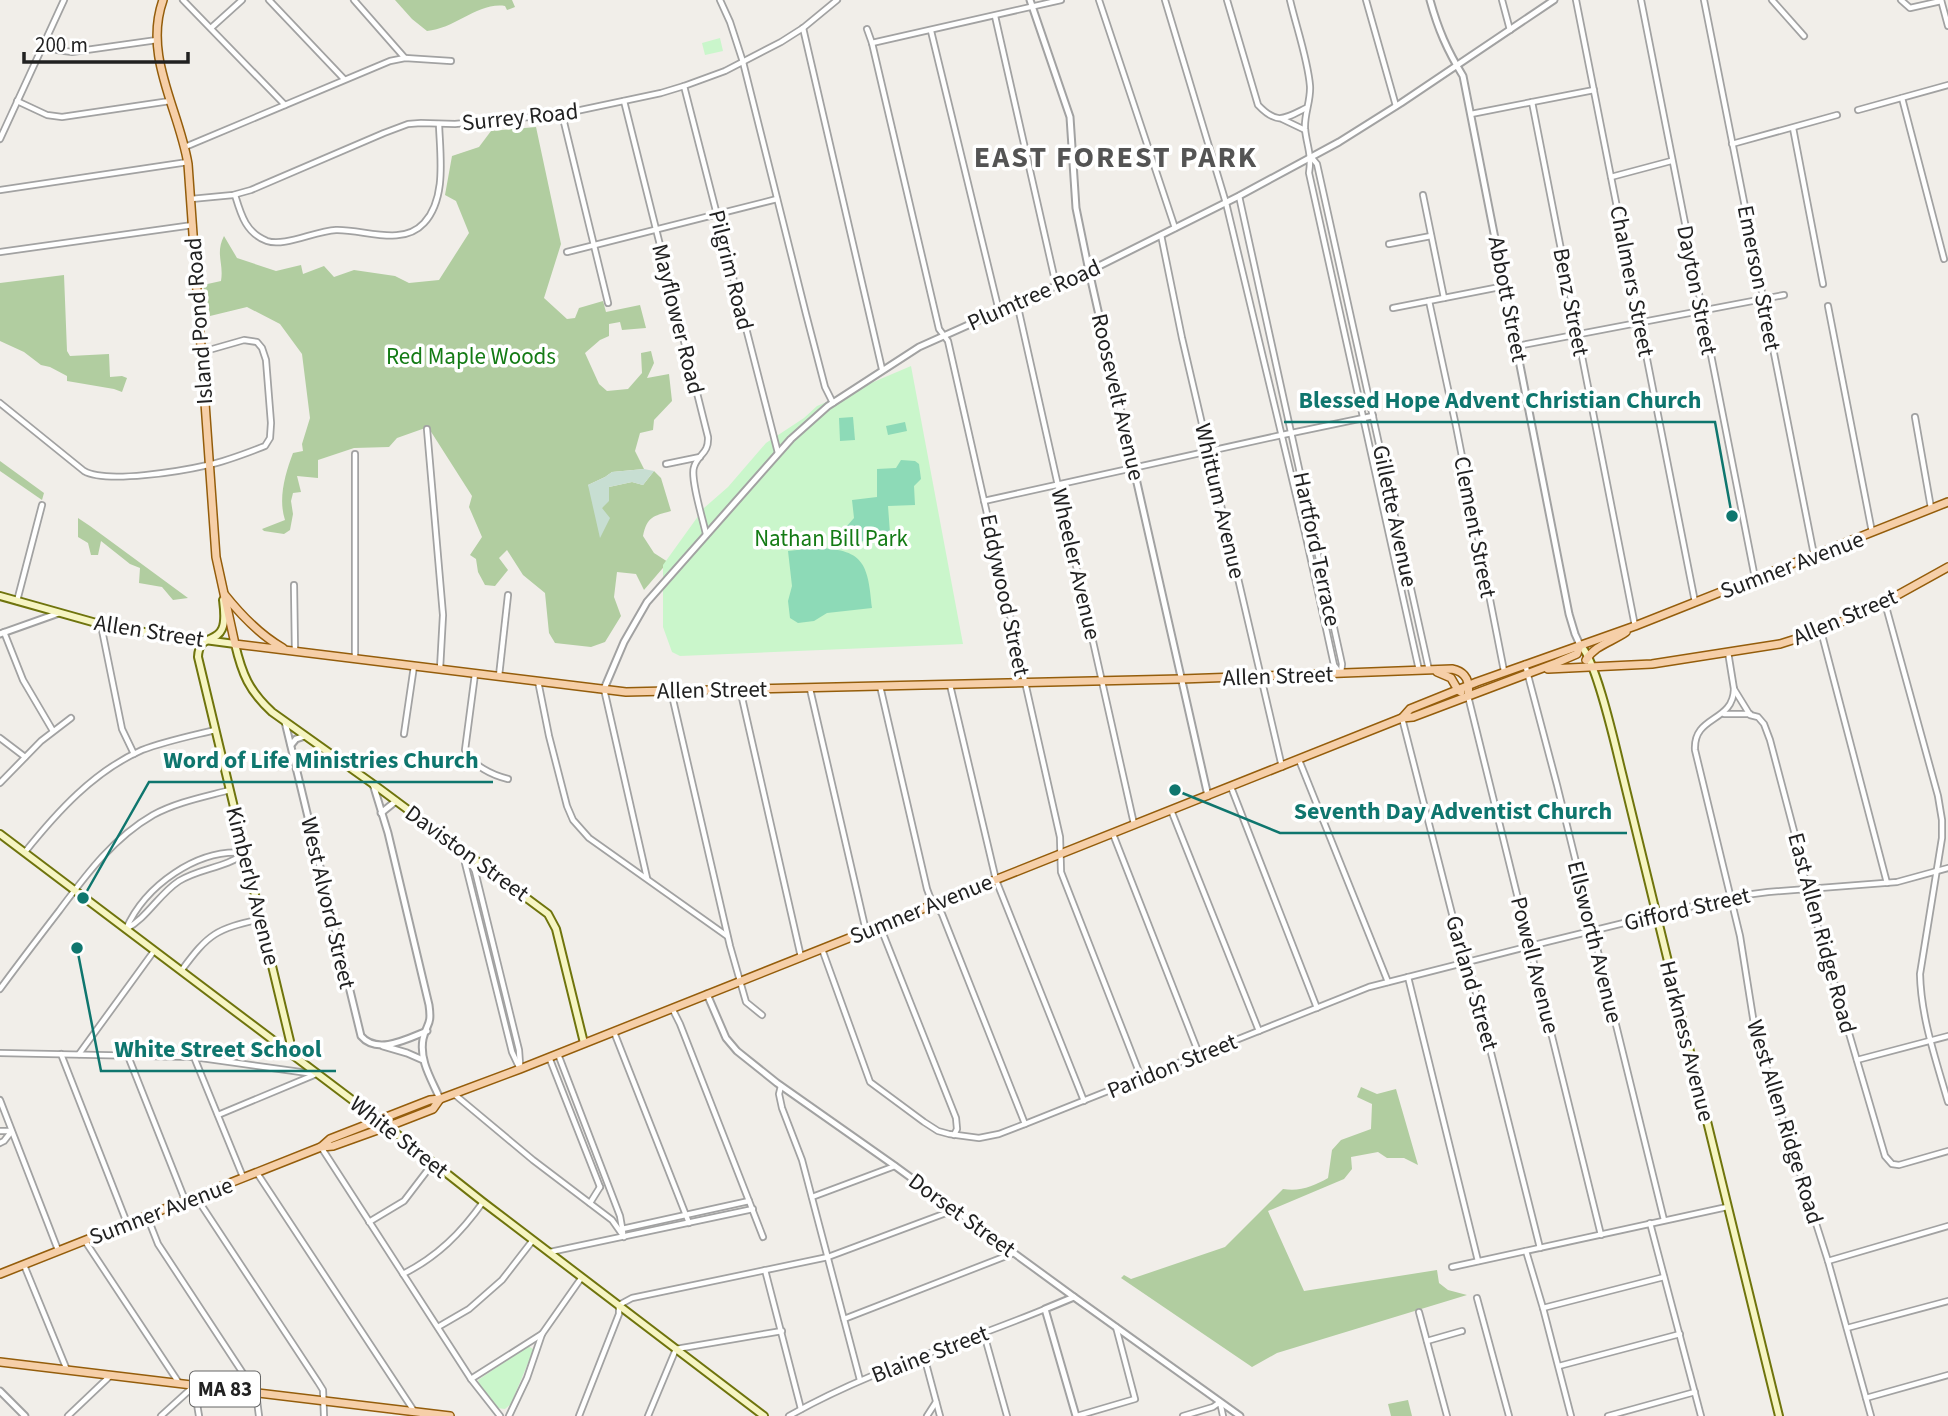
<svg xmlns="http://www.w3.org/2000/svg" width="1948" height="1416" font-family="'Source Sans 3',sans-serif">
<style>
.forest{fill:#b1cda0}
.wetland{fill:#c7ded2}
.park{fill:#caf6cb}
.pitch{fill:#8ddab7}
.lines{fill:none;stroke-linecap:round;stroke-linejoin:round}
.minor-casing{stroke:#a2a2a2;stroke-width:8}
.tertiary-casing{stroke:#a2a2a2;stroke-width:9}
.secondary-casing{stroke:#6f740d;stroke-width:10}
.primary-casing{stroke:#945d0b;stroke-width:10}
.minor{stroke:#fff;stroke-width:4.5}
.tertiary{stroke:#fff;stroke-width:5}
.secondary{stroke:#f6f5c2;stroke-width:6}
.primary{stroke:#f6cfa8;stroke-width:7}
.labels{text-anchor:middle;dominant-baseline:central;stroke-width:7;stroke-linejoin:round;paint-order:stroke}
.shield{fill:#fff;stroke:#646464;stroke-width:2}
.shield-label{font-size:21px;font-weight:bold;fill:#212121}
.street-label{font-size:23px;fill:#212121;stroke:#fff}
.park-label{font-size:23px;fill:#147b15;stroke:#fff}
.district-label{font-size:30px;font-weight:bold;letter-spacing:2px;fill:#545454;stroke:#fff}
.leader{fill:none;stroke:#0f766e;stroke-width:2.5}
.callout-dot{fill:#0f766e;stroke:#fff;stroke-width:2.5}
.callout-label{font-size:24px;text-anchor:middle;font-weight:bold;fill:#0f766e;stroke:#fff;stroke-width:7;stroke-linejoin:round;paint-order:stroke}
</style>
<rect width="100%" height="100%" fill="#f1eee9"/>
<g class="forest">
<path d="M395 0H512L515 7 507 10 505 6C478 2 455 29 427 31L412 19Z"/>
<path d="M536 127 561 244 544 298 567 319 575 318 579 308 603 301 606 312 640 305 646 328 622 330 620 322 609 324V336L600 340 585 353 599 384 607 391 628 389 642 373 641 353 651 351 654 363 647 378 669 374 672 401 654 420 653 430 640 433 635 451 644 469 612 472 605 477 588 485 602 508 609 487 632 482 643 485 654 471 661 478 671 511C653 516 647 517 643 536L654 553 668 562 644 590 636 574 617 572 614 597 621 616 605 642 591 647 555 643 549 633 545 593 523 575 507 550 499 558 508 570 495 586 485 585 478 572 476 559 470 555 482 537 469 507 472 496 428 427 397 438 389 447 354 448 318 460V478L297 476 301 492 293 493 291 501 293 514 290 530 284 534 264 531 262 529 285 520C278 499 285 474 293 453L303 451 302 444 310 418 302 354 280 324 247 307 210 316 203 285 221 281C224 263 215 254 224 236L237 258 276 271 301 265 303 274 324 266 334 277 354 270 395 276 409 283 439 280 469 233 456 201 445 195 452 156 479 147 491 131Z"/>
<path d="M64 275 67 351 70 356 109 354 110 377 122 376 127 378 122 392 114 389 67 381V376L50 367 41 365 24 352 0 341V283Z"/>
<path d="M0 461 44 493 42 500 0 471Z"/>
<path d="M78 518 90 526 188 598 173 600 162 587 139 583 140 568 130 564 101 541 98 555H91L88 543 78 537Z"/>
<path d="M1361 1087 1377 1094 1396 1089 1418 1165 1404 1158H1387L1378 1152 1351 1157 1352 1169 1344 1179 1268 1211 1304 1291 1437 1270 1439 1283 1448 1290 1467 1295 1277 1353 1252 1367 1121 1278 1124 1275 1131 1279 1225 1247 1283 1189C1300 1192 1314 1186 1328 1178L1332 1150 1341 1140 1371 1129 1372 1104 1357 1097Z"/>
<path d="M1408 1400 1412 1416H1391L1388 1404Z"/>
</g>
<path class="wetland" d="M644 469 654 471 643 485 632 482 609 487V501L602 508 610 518 600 538 588 485 605 477 612 472Z"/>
<g class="park">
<path d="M720 38 723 51 705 55 702 43Z"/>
<path d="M911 366 963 644 680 656 672 652 663 627V565L704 508 728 487 766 443 804 418 817 406Z"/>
<path d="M528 1346 533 1349V1351L511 1404 505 1409 497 1408 479 1384 478 1380Z"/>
</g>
<g class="pitch">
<path d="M853 417 855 440 840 441 839 418Z"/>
<path d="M905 422 907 431 888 435 886 426Z"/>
<path d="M901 460 915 461 919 464 921 479 914 486 915 505 888 506 890 533 874 535 867 541 851 542 847 538V526L854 518 852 500 877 497V469L896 468Z"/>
<path d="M815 548C863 549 868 562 872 608L827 613 814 621 798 623 790 618 788 601 792 586 788 551Z"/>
</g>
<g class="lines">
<defs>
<g id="minor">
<path d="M183 0 285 105"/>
<path d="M269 0 344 79"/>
<path d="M354 0 404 57"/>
<path d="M720 0 730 22 743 62 806 314 825 387 833 403"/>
<path d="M1099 0 1175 228"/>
<path d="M1165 0 1226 203 1306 537 1334 665 1340 673"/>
<path d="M1227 0 1258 105C1277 125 1284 119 1306 108"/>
<path d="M1290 0C1296 26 1308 60 1310 86 1311 101 1304 114 1305 129 1307 147 1312 154 1309 173L1419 670"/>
<path d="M1366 0 1396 106"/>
<path d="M1502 0 1510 30"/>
<path d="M1576 0 1695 602"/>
<path d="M1641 0 1755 578"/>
<path d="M1704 0 1814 555"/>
<path d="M1772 0 1804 36"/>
<path d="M1901 0 1910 8 1941 1"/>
<path d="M1941 0 1948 26"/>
<path d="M995 16 1056 285"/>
<path d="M211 28 242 0"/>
<path d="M803 28 882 369"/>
<path d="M867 29 872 43 939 329 948 341 1060 837 1061 872 1141 1077"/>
<path d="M931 31 999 311"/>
<path d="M45 42 57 50 72 52 157 40"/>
<path d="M872 43 1061 0"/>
<path d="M684 86 778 453"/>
<path d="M1902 98 1944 259"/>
<path d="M17 101 47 115 62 117 170 101"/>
<path d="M624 101 708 437C709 454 698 454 694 467 690 478 703 520 706 534"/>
<path d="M1532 102 1635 626"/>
<path d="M1858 110 1948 85"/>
<path d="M562 114 608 303"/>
<path d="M1471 114 1594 90"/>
<path d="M1282 119 1305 130"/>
<path d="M1793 128 1823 284"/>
<path d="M0 139 64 0"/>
<path d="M1732 144 1837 115"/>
<path d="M185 147 390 61 405 58 451 61"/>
<path d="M1312 158 1317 164 1429 670"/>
<path d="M1611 177 1671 161"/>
<path d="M0 190 188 162"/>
<path d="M235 195C241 215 246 233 267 241 284 247 315 231 336 230 364 229 402 247 424 223 447 198 440 155 439 124"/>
<path d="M1423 195 1444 298"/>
<path d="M1239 196 1342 664 1341 673"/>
<path d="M191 199 233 195 251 190 384 133 408 124 421 123 455 124 562 114 661 93 684 86 725 71 781 42 803 28 837 0"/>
<path d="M1161 235 1182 338 1282 767"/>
<path d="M1389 244 1431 236"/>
<path d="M0 252 193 225"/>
<path d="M567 252 777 199"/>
<path d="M1429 301 1456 426 1504 671"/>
<path d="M1017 303 1134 824"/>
<path d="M1828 306 1872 532"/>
<path d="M1393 308 1505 286"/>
<path d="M1517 346 1784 295"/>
<path d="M0 403 84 471C106 484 182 471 208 465 227 461 247 453 265 446L270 438 271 423 266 360 262 348 257 342 244 340 202 352"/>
<path d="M1915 417 1931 508"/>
<path d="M427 429 443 615 440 669"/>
<path d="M666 464 700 457"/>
<path d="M984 501 1282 435 1373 416"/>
<path d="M294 585 295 651"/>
<path d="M17 601 42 505"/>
<path d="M1885 603 1938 796 1942 820V838L1920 974C1921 1018 1936 1060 1948 1102"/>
<path d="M101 625 122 729 134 754"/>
<path d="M1821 631 1887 883"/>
<path d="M4 632 23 680 53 731"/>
<path d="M1728 652 1734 689 1750 715 1758 717 1764 724 1770 740 1799 850 1807 890 1885 1156 1892 1164 1899 1165 1948 1151"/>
<path d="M355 658V454"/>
<path d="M1525 664 1557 785 1664 1220"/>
<path d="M475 674 465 750C473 766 492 775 508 779"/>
<path d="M499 676 508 595"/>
<path d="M538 681 549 736 567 806 573 820 589 838 727 936"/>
<path d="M950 685 996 880 1084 1101"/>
<path d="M880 686 927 889 930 897 942 914 1025 1124"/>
<path d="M604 689 647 878"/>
<path d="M740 689 801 957"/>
<path d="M810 689 866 931"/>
<path d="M1734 689C1733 723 1693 715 1695 750L1740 936 1754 1024 1763 1057 1828 1261 1871 1416"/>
<path d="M671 691 730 946 746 1002 762 1015"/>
<path d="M1468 696 1601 1235"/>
<path d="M1724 714H1750"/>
<path d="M1402 718 1461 949 1468 961 1540 1248"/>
<path d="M404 734 414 666"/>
<path d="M0 738 25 757"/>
<path d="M1299 760 1388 982"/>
<path d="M0 783 41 741 71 718"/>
<path d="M1231 787 1317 1008"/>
<path d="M1171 810 1259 1031"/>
<path d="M1113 834 1199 1054"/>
<path d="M25 852C57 812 94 771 142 750 166 741 191 736 215 730"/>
<path d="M466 854 465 863 512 1052 520 1069"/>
<path d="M467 856 475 871 519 1050 520 1064"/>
<path d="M880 926 956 1118 957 1129 954 1135"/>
<path d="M126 929C145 886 197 848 245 853"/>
<path d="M126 929C147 918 159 894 179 881 200 868 226 868 245 853"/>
<path d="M822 949 870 1082 924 1122 938 1131 949 1134 979 1138 999 1134 1025 1124 1369 987 1530 946 1730 897 1768 892 1897 882 1948 868"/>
<path d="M181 971C209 933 216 929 261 919"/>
<path d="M1408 977 1478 1261"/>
<path d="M0 989C19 963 39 937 59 911 86 875 113 838 153 815 177 802 204 797 230 790"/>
<path d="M672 1008 680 1024 763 1237"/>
<path d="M614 1032 689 1223"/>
<path d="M0 1053 194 1057 315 1074"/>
<path d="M61 1054 127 1223"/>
<path d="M79 1054 154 951"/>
<path d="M558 1054 620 1216 623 1233"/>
<path d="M128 1056 185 1200"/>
<path d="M194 1057 243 1177"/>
<path d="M549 1057 600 1187"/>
<path d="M1857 1060 1948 1036"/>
<path d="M781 1086 779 1094 782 1108 802 1160 860 1380"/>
<path d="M454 1094 533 1160 612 1220 624 1237"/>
<path d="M0 1100 58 1250"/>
<path d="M218 1115 314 1075"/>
<path d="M0 1131H11"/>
<path d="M0 1143 4 1141 11 1132"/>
<path d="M321 1147 471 1379 500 1416"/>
<path d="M257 1173 414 1411"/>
<path d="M196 1197 318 1382 323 1390 324 1416"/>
<path d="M812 1197 895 1166"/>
<path d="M590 1203 600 1187"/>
<path d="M147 1216 158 1244 256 1393 259 1416"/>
<path d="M369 1222 404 1201 433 1163"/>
<path d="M1650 1223 1701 1416"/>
<path d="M622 1229 749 1201"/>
<path d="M85 1241 179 1383"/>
<path d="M1526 1251 1543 1308 1571 1416"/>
<path d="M550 1252 753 1209"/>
<path d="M1828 1261 1948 1226"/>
<path d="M24 1265 67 1370"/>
<path d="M1452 1267 1727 1207"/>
<path d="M765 1270 801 1409"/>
<path d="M403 1274C437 1257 461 1233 483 1202"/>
<path d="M1477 1298 1509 1416"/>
<path d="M1543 1308 1664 1277"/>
<path d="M1419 1312 1447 1416"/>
<path d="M844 1319 1014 1253"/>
<path d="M438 1327 469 1309 502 1280 533 1240"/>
<path d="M1847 1328 1948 1301"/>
<path d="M984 1334 1007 1416"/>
<path d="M1427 1341 1462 1331"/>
<path d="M924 1356 940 1416"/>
<path d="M1559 1366 1680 1334"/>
<path d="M471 1379 542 1334"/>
<path d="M194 1386 199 1416"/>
<path d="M1866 1398 1948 1375"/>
<path d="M68 1416 110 1376"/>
<path d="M161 1416 194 1386"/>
<path d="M509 1416 527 1378 542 1334 582 1277"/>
<path d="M579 1416 619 1314V1305L632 1298 828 1257 954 1210"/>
<path d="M648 1416 676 1349 782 1331"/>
<path d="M789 1416C868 1371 960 1344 1045 1309"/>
<path d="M927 1416 936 1402"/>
<path d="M1077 1416 1135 1399 1116 1327"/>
<path d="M1183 1416 1213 1407 1220 1402 1223 1416"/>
<path d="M1608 1416 1695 1392"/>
</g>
<g id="tertiary">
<path d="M1030 0 1070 117 1076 208 1089 271 1208 796"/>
<path d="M1430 0C1438 29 1447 50 1463 76L1569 614 1575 634 1580 645"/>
<path d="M0 634 59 613"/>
<path d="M604 689 624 642 647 602 791 439 828 406 919 347 1089 271 1239 196 1339 142 1401 103 1554 0"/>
<path d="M285 722 361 1036C377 1055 407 1039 427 1031"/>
<path d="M291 745 296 739 305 736"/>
<path d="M373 784 388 833 429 1005C432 1026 427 1022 423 1039 419 1061 432 1080 440 1099"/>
<path d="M381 813 396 801"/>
<path d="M707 994 726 1038 737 1051 777 1083 895 1166 1074 1297 1240 1416"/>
<path d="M383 1046 407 1053 423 1060"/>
<path d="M1074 1297 1045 1309 1076 1416"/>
<path d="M0 1391 25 1416"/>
</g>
<g id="secondary">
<path d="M0 596 114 628 235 644C242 674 249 691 272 712L380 789 548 914 556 929 584 1043"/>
<path d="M223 600C224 608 226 621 222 629 216 643 199 634 198 657L290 1041V1052"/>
<path d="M1580 645C1596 658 1616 749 1622 773L1779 1416"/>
<path d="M0 834 388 1127 483 1202 764 1416"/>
</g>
<g id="primary">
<path d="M163 0C143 56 179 109 188 164L216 557 235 644 626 692 1181 679 1452 669C1467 672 1470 682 1468 696"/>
<path d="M225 595C241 615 260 635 283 648"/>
<path d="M1586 660C1595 645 1612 642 1626 632"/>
<path d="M1548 669 1652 664 1780 644 1821 631 1885 602 1948 567"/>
<path d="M1437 672 1451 678 1458 690 1461 692"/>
<path d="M1402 718 1410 709 1477 682 1635 626 1948 502"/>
<path d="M321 1147 333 1146 397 1123 433 1109 440 1099"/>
<path d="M0 1274 321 1147 330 1139 430 1100 440 1099 520 1069 1402 718 1413 717 1556 663 1577 654 1580 645"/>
<path d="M0 1362 450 1416"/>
</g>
</defs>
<use href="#minor" class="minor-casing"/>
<use href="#tertiary" class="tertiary-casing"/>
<use href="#secondary" class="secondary-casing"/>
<use href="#primary" class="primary-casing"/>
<use href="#minor" class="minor"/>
<use href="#tertiary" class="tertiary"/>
<use href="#secondary" class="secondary"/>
<use href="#primary" class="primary"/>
</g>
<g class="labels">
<rect class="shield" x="190" y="1371.5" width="70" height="35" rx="5"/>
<g class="shield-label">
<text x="225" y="1389">MA 83</text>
</g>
<g class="street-label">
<text transform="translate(520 117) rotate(-6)">Surrey Road</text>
<text transform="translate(731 270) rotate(76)">Pilgrim Road</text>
<text transform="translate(1759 278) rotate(79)">Emerson Street</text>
<text transform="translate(1632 281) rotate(79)">Chalmers Street</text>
<text transform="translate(1697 290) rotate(79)">Dayton Street</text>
<text transform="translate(1034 295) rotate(-24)">Plumtree Road</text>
<text transform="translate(1508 299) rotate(79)">Abbott Street</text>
<text transform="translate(1571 302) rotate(79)">Benz Street</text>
<text transform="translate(678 319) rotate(76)">Mayflower Road</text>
<text transform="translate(199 321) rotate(-94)">Island Pond Road</text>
<text transform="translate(1118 397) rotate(77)">Roosevelt Avenue</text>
<text transform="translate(1220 501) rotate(77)">Whittum Avenue</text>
<text transform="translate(1395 516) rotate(78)">Gillette Avenue</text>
<text transform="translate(1475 527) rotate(79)">Clement Street</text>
<text transform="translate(1317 549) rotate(78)">Hartford Terrace</text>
<text transform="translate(1076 564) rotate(77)">Wheeler Avenue</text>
<text transform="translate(1792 565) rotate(-21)">Sumner Avenue</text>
<text transform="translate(1005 595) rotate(78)">Eddywood Street</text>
<text transform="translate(1845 617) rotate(-23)">Allen Street</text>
<text transform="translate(149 631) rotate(9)">Allen Street</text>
<text transform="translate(1278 676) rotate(-2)">Allen Street</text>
<text transform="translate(712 690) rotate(-1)">Allen Street</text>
<text transform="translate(467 853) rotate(36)">Daviston Street</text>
<text transform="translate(253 886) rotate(76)">Kimberly Avenue</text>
<text transform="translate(328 903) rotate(77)">West Alvord Street</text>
<text transform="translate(921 909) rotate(-22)">Sumner Avenue</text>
<text transform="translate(1687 909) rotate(-13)">Gifford Street</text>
<text transform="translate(1822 933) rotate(75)">East Allen Ridge Road</text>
<text transform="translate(1595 942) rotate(76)">Ellsworth Avenue</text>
<text transform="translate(1535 965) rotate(76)">Powell Avenue</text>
<text transform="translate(1472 983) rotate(74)">Garland Street</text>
<text transform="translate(1687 1041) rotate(76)">Harkness Avenue</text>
<text transform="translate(1172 1066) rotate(-22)">Paridon Street</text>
<text transform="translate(1785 1122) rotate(73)">West Allen Ridge Road</text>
<text transform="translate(399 1137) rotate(38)">White Street</text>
<text transform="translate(161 1211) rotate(-21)">Sumner Avenue</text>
<text transform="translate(962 1215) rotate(36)">Dorset Street</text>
<text transform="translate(930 1354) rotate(-21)">Blaine Street</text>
</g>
<g class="park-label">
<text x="471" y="356">Red Maple Woods</text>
<text x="831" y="538">Nathan Bill Park</text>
</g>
<g class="district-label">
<text x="1116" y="157">EAST FOREST PARK</text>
</g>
</g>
<path class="leader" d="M1732 516L1715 422H1284M83 898L149 782H493M1175 790L1280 833H1627M77 948L101 1071H336"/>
<g class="callout-dot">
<circle cx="1732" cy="516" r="7"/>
<circle cx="83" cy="898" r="7"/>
<circle cx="1175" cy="790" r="7"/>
<circle cx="77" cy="948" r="7"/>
</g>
<g class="callout-label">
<text x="1500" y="408">Blessed Hope Advent Christian Church</text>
<text x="321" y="768">Word of Life Ministries Church</text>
<text x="1453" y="819">Seventh Day Adventist Church</text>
<text x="218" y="1057">White Street School</text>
</g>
<path d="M24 52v10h164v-10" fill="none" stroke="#212121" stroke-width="3.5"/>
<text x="35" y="52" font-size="21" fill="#212121" stroke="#ffffff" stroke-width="5" paint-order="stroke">200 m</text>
</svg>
